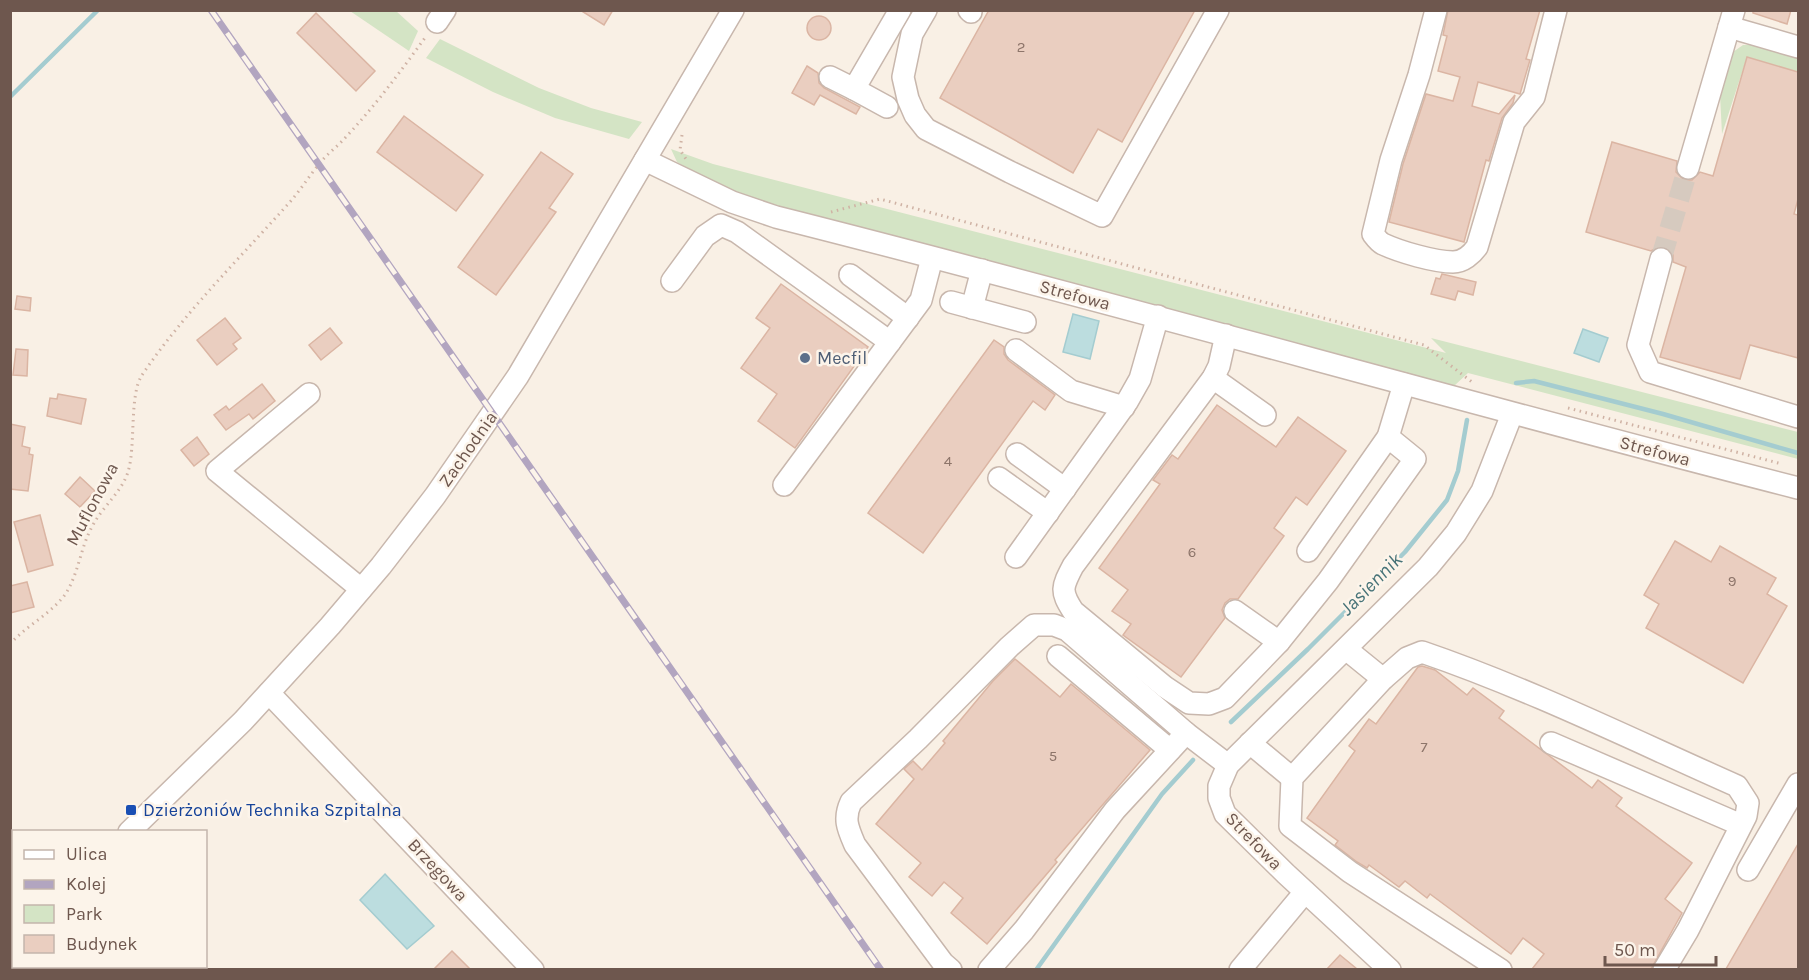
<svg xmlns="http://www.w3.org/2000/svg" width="1809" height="980" font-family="Karla,sans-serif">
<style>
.green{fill:#d4e4c5}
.water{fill:#bcdddf;stroke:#a4ccd0;stroke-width:1.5}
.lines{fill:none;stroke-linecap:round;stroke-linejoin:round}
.stream{stroke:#a4ccd0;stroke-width:4.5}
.building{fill:#eacec0;stroke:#dbb5a3;stroke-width:1.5}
.minor-tunnel{stroke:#d6cabf;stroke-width:21;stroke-dasharray:21 10;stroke-linecap:butt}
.minor-casing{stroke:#c8b7ad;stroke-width:24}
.path{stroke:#cfb2a4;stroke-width:3;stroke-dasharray:1.5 4.5;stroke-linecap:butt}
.minor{stroke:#fff;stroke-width:21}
.rail-casing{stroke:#b2a5c0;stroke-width:7}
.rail{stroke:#fcf4ea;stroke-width:4.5;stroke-dasharray:14;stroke-linecap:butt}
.service-dot{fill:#5c6f8a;stroke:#fcf4ea;stroke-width:2}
.transit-dot{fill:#1a4fb4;stroke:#fcf4ea;stroke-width:2}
.labels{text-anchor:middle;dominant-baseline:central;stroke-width:5;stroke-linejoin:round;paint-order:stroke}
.number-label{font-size:15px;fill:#8d756a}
.street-label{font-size:18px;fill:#6e574e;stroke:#fcf4ea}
.service-label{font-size:18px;fill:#4e5e75;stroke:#fcf4ea;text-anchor:start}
.transit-label{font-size:18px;fill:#164399;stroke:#fcf4ea;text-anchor:start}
.water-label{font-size:20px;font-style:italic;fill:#477378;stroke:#fcf4ea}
</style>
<rect width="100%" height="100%" fill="#f9f0e5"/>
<g class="green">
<path d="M350 11H396L418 31 409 51Z"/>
<path d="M440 39 539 88 591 108 642 122 629 139 555 118 493 92 426 58Z"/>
<path d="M1743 45H1756L1798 57V72L1747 57 1722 134 1720 95 1733 52Z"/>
<path d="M671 149 713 164 1446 353 1431 338 1798 432V459L1468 373 1454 386 785 210 706 181 677 162Z"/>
</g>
<g class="water">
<path d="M1073 314 1099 321 1090 359 1063 352Z"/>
<path d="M1583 329 1608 338 1599 362 1574 353Z"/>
<path d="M385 874 434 926 407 949 360 900Z"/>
</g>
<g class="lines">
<g class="stream">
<path d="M10 97 98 10"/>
<path d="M1516 383 1534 381 1663 414 1798 453"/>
<path d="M1231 722 1308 649 1405 552 1447 500 1458 471 1467 420"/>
<path d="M1036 970 1162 794 1193 760"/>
</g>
</g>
<g class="building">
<path d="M580 10H613L604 25Z"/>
<path d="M989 10H1195L1122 142 1098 129 1073 173 940 98Z"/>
<path d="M1448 10H1540L1526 59 1530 60 1520 94 1478 82 1472 106 1499 114 1515 95 1513 103 1502 118 1489 161 1486 160 1464 242 1389 222 1403 164 1426 94 1453 101 1460 77 1438 71 1447 36 1443 35Z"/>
<path d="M1753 10H1791L1787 24 1753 13Z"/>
<path d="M316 13 375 71 356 91 297 33Z"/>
<circle cx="819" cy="28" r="12"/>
<path d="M1747 57 1798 72V199L1794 214 1798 215V358L1750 345 1740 379 1660 357 1686 267 1673 262V255L1670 250 1658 247 1651 251 1586 232 1612 142 1677 161 1676 172 1684 180H1692L1700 172 1713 176Z"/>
<path d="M807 66 818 73 819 83 824 88 860 107 856 114 820 95 814 105 792 93Z"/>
<path d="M404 116 483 175 456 211 377 152Z"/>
<path d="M541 152 573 174 549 208 556 212 496 295 458 267Z"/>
<path d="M1442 274 1476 282 1473 295 1458 291 1455 300 1431 294 1436 278 1440 279Z"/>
<path d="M781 284 868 347 795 448 758 421 777 394 741 368 770 328 756 318Z"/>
<path d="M17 296 31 298 30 311 15 309Z"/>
<path d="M225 318 241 338 233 344 237 349 217 365 197 340Z"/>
<path d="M330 328 342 343 321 360 309 345Z"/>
<path d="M994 340 1004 347V354L1008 360 1055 395 1045 410 1033 401 923 553 868 513Z"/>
<path d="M16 349 28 350 27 376 13 375Z"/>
<path d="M262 384 275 401 253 419 249 414 226 430 214 415 226 406 229 410Z"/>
<path d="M58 394 86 399 81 424 47 416 50 398 57 399Z"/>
<path d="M1217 405 1276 447 1298 417 1346 451 1307 505 1296 497 1274 528 1284 536 1238 599H1230L1225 603 1222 610 1225 618 1181 677 1123 635 1131 624 1112 611 1128 590 1099 568 1160 484 1153 480 1172 455 1178 459Z"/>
<path d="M10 424 25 427 22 446 30 448 29 454 33 455 28 491 10 489Z"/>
<path d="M197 437 209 454 194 466 181 450Z"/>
<path d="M80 477 95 491 80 507 65 494Z"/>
<path d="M40 515 53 565 28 572 14 522Z"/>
<path d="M1675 541 1711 562 1720 546 1776 578 1767 594 1787 606 1743 683 1646 628 1659 604 1644 595Z"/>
<path d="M27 582 34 607 10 613V586Z"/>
<path d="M1015 659 1060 697 1071 684 1150 750 1067 846 1055 860 1057 862 987 944 951 913 963 898 944 882 932 896 909 877 921 863 876 824 914 779 904 769 913 761 922 770 945 743 943 741 993 681Z"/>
<path d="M1422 666 1435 670 1467 695 1473 688 1504 711 1499 718 1592 788 1598 780 1622 798 1616 806 1692 863 1665 899 1682 913 1651 969H1532L1544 954 1523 938 1511 954 1430 894 1427 898 1405 881 1399 887 1369 865 1367 868 1357 862 1335 845 1338 841 1307 818 1355 751 1349 746 1369 719 1376 724 1418 667Z"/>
<path d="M1798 844V969H1726Z"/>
<path d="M452 951 470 969H434Z"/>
<path d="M1340 955 1357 969H1327Z"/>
</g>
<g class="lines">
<path class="minor-tunnel" d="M1661 259 1688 168"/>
<defs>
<g id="minor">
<path d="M926 10 912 34 903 77 908 99 915 115 926 129 1010 172 1102 216 1218 10"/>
<path d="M969 10 971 12"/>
<path d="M1436 10 1419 75 1391 160 1373 234C1376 238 1379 242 1383 244 1400 252 1435 262 1453 262 1463 262 1472 254 1477 247L1514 122 1534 97 1556 10"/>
<path d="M437 22 445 10"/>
<path d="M1729 27 1798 47"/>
<path d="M830 77 854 89"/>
<path d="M887 107 854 89 900 10"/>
<path d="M645 160 732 202 776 217C1118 303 1457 401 1798 488"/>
<path d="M1688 168 1734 10"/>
<path d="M1661 259 1638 345 1650 372 1798 417"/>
<path d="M850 275 908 318"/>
<path d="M672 281 705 236 721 225 737 232 890 342"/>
<path d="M951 302 1025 322"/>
<path d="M972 308 982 270"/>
<path d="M1226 335 1219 366 1213 378 1073 566C1062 587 1060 591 1073 611L1165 687 1189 703 1209 704 1225 698 1279 642 1328 581 1415 459 1388 437"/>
<path d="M1016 350 1071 391 1124 407"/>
<path d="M1213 378 1265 415"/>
<path d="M309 394 217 471 361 589"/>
<path d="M1017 454 1065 489"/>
<path d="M999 478 1048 513"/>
<path d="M784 485 921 300 932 258"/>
<path d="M1308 551 1388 437 1404 384"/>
<path d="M1016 557 1127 402 1140 379 1158 316"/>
<path d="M1235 611 1279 642"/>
<path d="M1346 649 1383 679"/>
<path d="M1058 656 1170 750"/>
<path d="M269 693 533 970"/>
<path d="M1250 743 1292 778"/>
<path d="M1551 743 1741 825"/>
<path d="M129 832 243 721 330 626 381 566 435 496 518 376 733 10"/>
<path d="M1748 870 1798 784"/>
<path d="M10 946 14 943"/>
<path d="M951 970 943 963 855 845C848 829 843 819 851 802L918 739 1009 647 1034 625H1054L1067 630 1186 733 1228 765"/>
<path d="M989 970 1024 930 1115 810 1186 733"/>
<path d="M1240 970 1305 892"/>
<path d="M1390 970 1286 874 1225 814 1219 798V786L1228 765 1428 567 1456 533 1482 491 1512 414"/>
<path d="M1501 970 1350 872 1290 826 1292 778 1383 679 1407 658 1422 652C1530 689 1633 740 1737 786L1748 803 1746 816 1688 930 1664 970"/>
</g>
</defs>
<use href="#minor" class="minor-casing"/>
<g class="path">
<path d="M682 135 680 150 686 159"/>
<path d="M831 212 880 199 1424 345 1472 382"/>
<path d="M1568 408 1782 464"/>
<path d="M10 644C26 626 49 615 64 596 79 575 80 547 93 525 103 506 121 493 128 472 136 446 129 395 142 375 185 312 239 259 289 203 300 191 309 176 320 163 327 154 337 147 345 138 375 106 401 71 427 35"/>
</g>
<use href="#minor" class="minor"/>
<defs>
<path id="rail" d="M211 10 881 970"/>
</defs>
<use href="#rail" class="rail-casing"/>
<use href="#rail" class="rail"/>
</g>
<circle class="service-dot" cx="805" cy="358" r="6"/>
<rect class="transit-dot" x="125" y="804" width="12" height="12" rx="3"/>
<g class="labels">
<g class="number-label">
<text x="1021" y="47">2</text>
<text x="948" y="461">4</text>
<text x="1192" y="552">6</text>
<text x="1732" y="581">9</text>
<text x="1424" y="747">7</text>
<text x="1053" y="756">5</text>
</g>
<g class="street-label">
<text transform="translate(1075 295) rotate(15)">Strefowa</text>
<text transform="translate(468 449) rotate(-55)">Zachodnia</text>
<text transform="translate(1655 451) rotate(15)">Strefowa</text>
<text transform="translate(92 504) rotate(-62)">Muflonowa</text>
<text transform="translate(1254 841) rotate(46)">Strefowa</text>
<text transform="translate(438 870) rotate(47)">Brzegowa</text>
</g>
<g class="service-label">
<text x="817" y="358">Mecfil</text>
</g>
<g class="transit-label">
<text x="143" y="810">Dzierżoniów Technika Szpitalna</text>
</g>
<g class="water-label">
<text transform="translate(1371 584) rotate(-45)">Jasiennik</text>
</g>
</g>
<rect width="1809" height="980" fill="none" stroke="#6e574e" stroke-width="24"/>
<rect x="12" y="830" width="195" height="138" fill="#fcf4ea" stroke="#c3b5ac" stroke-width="1.5"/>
<rect x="24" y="850" width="30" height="9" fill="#ffffff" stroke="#c3b5ac" stroke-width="1.5"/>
<text x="66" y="860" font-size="18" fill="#6e574e">Ulica</text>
<rect x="24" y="880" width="30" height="9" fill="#b2a5c0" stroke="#c3b5ac" stroke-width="1.5"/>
<text x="66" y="890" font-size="18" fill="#6e574e">Kolej</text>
<rect x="24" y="905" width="30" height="18" fill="#d4e4c5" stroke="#c3b5ac" stroke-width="1.5"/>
<text x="66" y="920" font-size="18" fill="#6e574e">Park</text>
<rect x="24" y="935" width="30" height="18" fill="#eacec0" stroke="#c3b5ac" stroke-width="1.5"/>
<text x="66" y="950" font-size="18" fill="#6e574e">Budynek</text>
<path d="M1605 956v9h111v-9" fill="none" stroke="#6e574e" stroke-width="3"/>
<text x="1614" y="956" font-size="18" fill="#6e574e" stroke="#fcf4ea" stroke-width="4.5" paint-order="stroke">50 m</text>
</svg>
